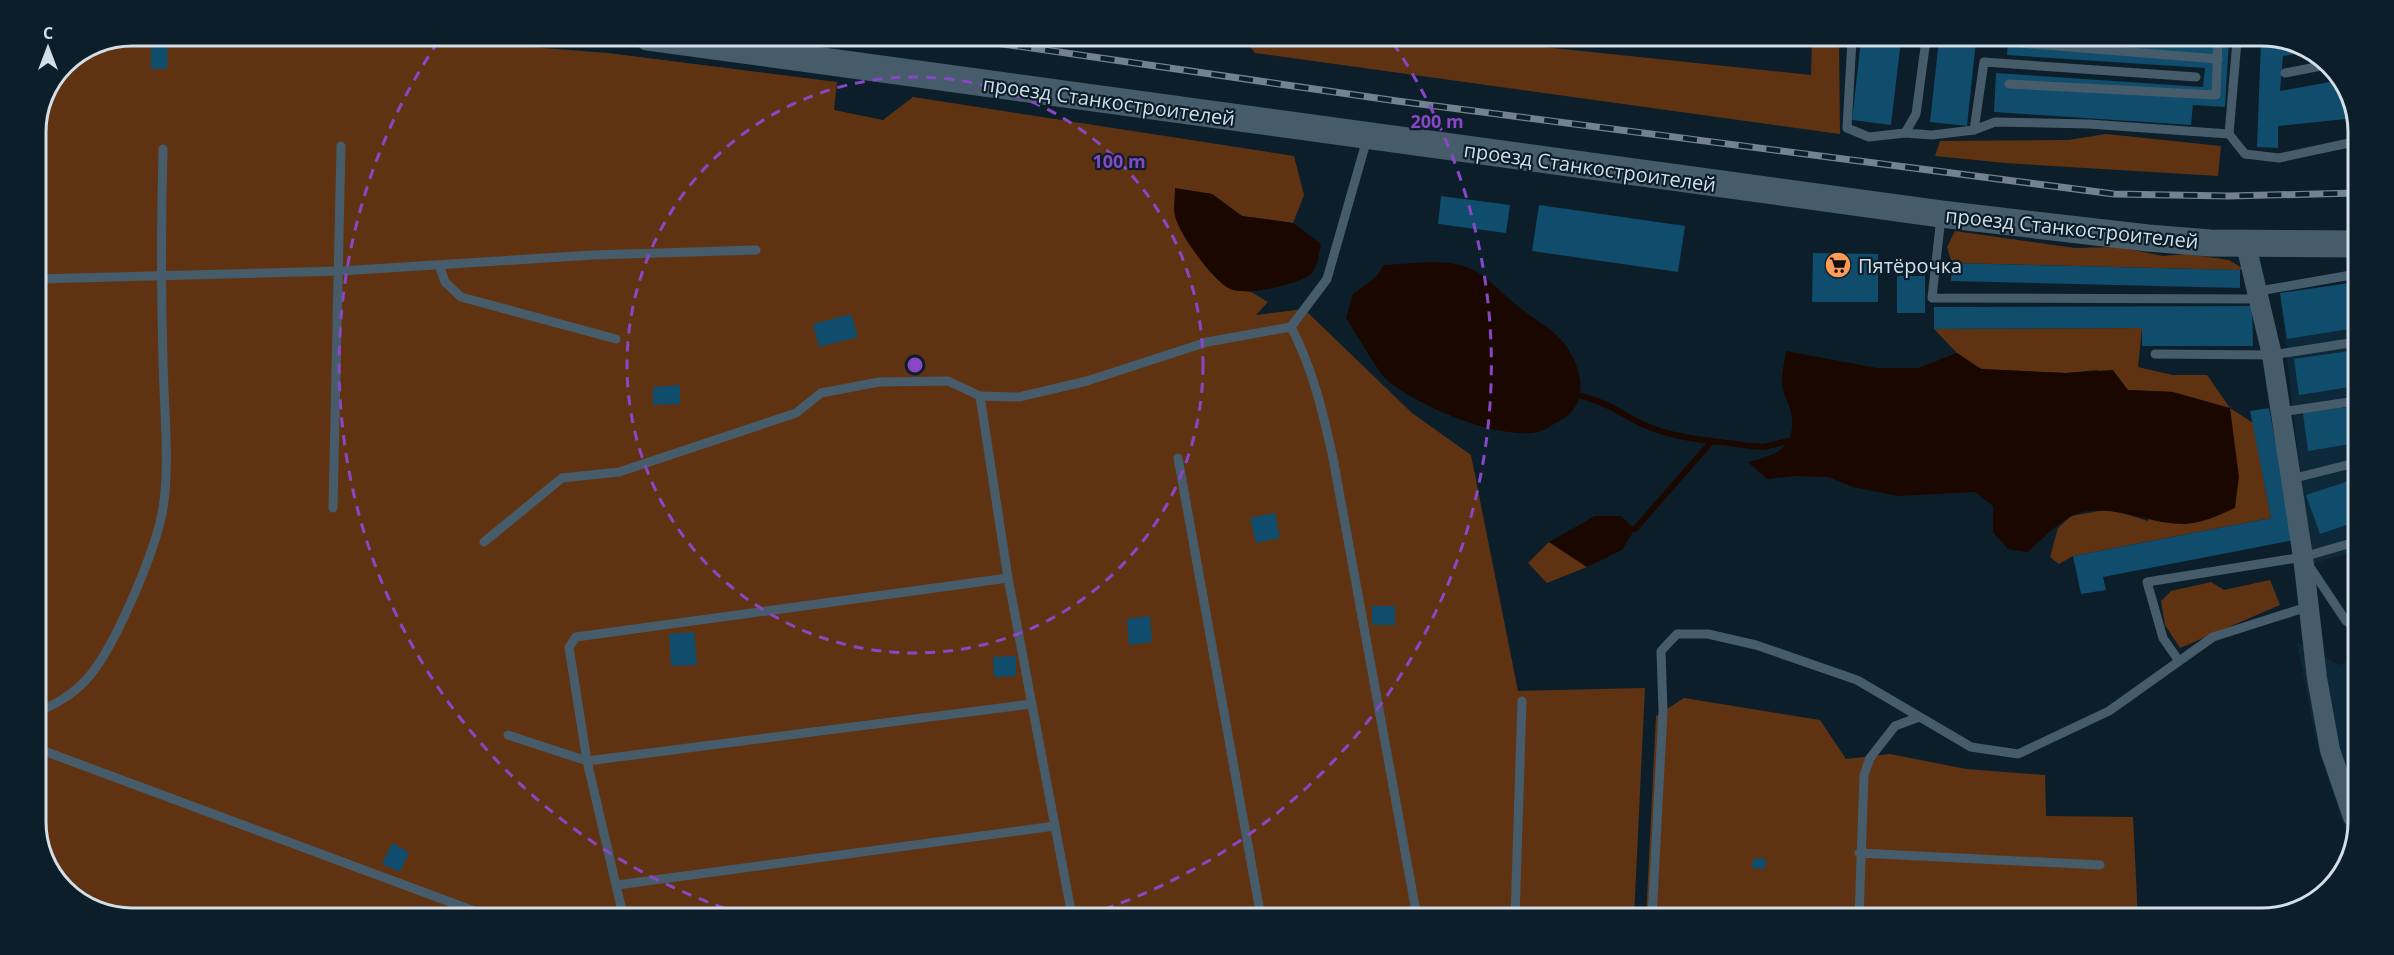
<svg xmlns="http://www.w3.org/2000/svg" width="2394" height="955" font-family="'Open Sans',sans-serif">
<style>
.built{fill:#0d2838}
.green{fill:#5f3312}
.water{fill:#1a0800}
.lines{fill:none;stroke-linecap:round;stroke-linejoin:round}
.stream{stroke:#1a0800;stroke-width:6}
.building{fill:#104c6c}
.lane{stroke:#475c6a;stroke-width:9}
.street{stroke:#475c6a;stroke-width:20}
.secondary{stroke:#475c6a;stroke-width:27}
.rail-casing{stroke:#73828c;stroke-width:7}
.rail{stroke:#0b1e2a;stroke-width:4.5;stroke-dasharray:14;stroke-linecap:butt}
.ring{fill:none;stroke:#8847c5;stroke-width:3;stroke-dasharray:10 8}
.labels{text-anchor:middle;dominant-baseline:central;stroke-width:4.5;stroke-linejoin:round;paint-order:stroke}
.street-label{font-size:20px;fill:#d3dee7;stroke:#0b1e2a}
.poi-label{font-size:20px;fill:#d3dee7;stroke:#0b1e2a;text-anchor:start}
.rim{fill:none;stroke:#d3dee7;stroke-width:3}
.centre{fill:#8847c5;stroke:#0b1e2a;stroke-width:3}
.ring-label{font-size:18px;text-anchor:middle;font-weight:bold;fill:#8847c5;stroke:#0b1e2a;stroke-width:4.5;stroke-linejoin:round;paint-order:stroke}
</style>
<rect width="100%" height="100%" fill="#0b1e2a"/>
<g class="built">
<path d="M2357 282 2355 552 2310 564 2280 293Z"/>
<path d="M2297 642 2340 665 2354 659 2353 854 2317 745Z"/>
</g>
<g class="green">
<path d="M133 36 404 37 608 53 837 82 834 110 883 120 913 97 1294 156 1304 195 1293 223 1242 216 1212 194 1176 189 1175 216 1230 289 1251 292 1268 302 1256 315 1304 309 1412 413 1471 455 1518 691 1645 688 1634 917 101 914 56 881 36 829V127L65 64Z"/>
<path d="M1244 39H1467L1811 75 1812 40H1839L1840 134 1255 53Z"/>
<path d="M2106 134 2221 146 2218 176 2005 163 1935 156 1940 141 2068 140Z"/>
<path d="M1955 231 2075 248 2118 247 2163 256 2187 254 2229 260 2242 268 2240 270 1952 263 1947 247Z"/>
<path d="M2142 328 2138 367 2172 375H2207L2230 408 2253 423 2271 518 2073 556 2059 564 2050 557 2058 528 2071 516 2110 509 2148 521 2173 392 2128 390 2097 370 2066 373 1981 369 1957 353 1934 329Z"/>
<path d="M1549 542 1587 567 1547 583 1528 563Z"/>
<path d="M2270 580 2280 605 2180 648 2165 625 2161 601 2171 591 2211 582 2224 590Z"/>
<path d="M1684 698 1820 720 1846 759 1890 754 1966 769 2045 775 2046 816 2133 817 2138 919 1646 918 1656 716Z"/>
</g>
<g class="water">
<path d="M1175 188 1212 194 1242 216 1293 223 1321 244C1319 253 1318 267 1311 274 1298 285 1246 296 1230 289 1213 281 1179 234 1175 216 1173 208 1175 197 1175 188Z"/>
<path d="M1432 262C1481 262 1486 281 1520 308 1534 319 1552 329 1563 342 1582 365 1591 404 1561 420 1553 424 1542 433 1533 433 1488 436 1424 408 1389 382 1377 372 1356 332 1346 318L1353 294 1375 278 1384 265Z"/>
<path d="M1786 351 1877 368H1918L1957 353 1981 369 2066 373 2113 370 2128 390 2173 392 2230 408 2239 477 2235 508C2219 515 2201 524 2183 524 2147 524 2102 499 2070 517 2055 525 2041 541 2027 552L2008 549 1993 532V506L1975 492 1898 496 1853 487 1828 477 1795 476 1767 479 1748 462C1778 455 1797 447 1791 412 1789 403 1783 394 1782 385 1781 374 1785 362 1786 351Z"/>
<path d="M1595 516H1621L1635 529 1622 550 1587 567 1549 542Z"/>
</g>
<g class="lines">
<g class="stream">
<path d="M1582 396C1611 404 1624 416 1649 427 1681 440 1718 441 1751 446L1764 447 1788 441"/>
<path d="M1635 529 1712 441"/>
</g>
</g>
<g class="building">
<path d="M151 39H168L167 69H151Z"/>
<path d="M1861 40H1901L1891 125 1852 120Z"/>
<path d="M1939 40H1976L1967 126 1930 122Z"/>
<path d="M2008 41H2229L2225 107 2193 105 2191 125 1994 112 1996 73 2203 87 2205 68 2007 55Z"/>
<path d="M2261 41H2293L2307 52 2283 56 2280 91 2340 80 2355 118 2278 126V148L2257 147Z"/>
<path d="M1441 196 1510 205 1506 233 1438 224Z"/>
<path d="M1539 205 1685 226 1678 272 1532 251Z"/>
<path d="M1813 253 1878 254V302H1812Z"/>
<path d="M1952 263 2240 270V288L1951 281Z"/>
<rect x="1897" y="276" width="28" height="37"/>
<path d="M2357 282 2356 328 2287 339 2280 293Z"/>
<path d="M2252 306 2253 346H2142V328L1934 329V307Z"/>
<path d="M851 314 858 337 819 347 813 324Z"/>
<path d="M2356 350V386L2299 395 2294 359Z"/>
<path d="M680 385V404L653 405V387Z"/>
<path d="M2356 406V443L2308 451 2303 413Z"/>
<path d="M2269 408 2294 540 2103 577 2106 590 2081 594 2073 556 2271 518 2250 411Z"/>
<path d="M2355 479V522L2320 534 2306 495Z"/>
<path d="M1275 513 1280 538 1256 543 1250 518Z"/>
<rect x="1372" y="606" width="23" height="19"/>
<path d="M1150 616 1152 642 1129 645 1127 619Z"/>
<path d="M694 632 697 665 671 666 669 634Z"/>
<path d="M1016 656V676L994 677 993 657Z"/>
<path d="M392 843 409 852 400 872 382 864Z"/>
<path d="M1766 858 1765 869 1752 868 1753 859Z"/>
</g>
<g class="lines">
<g class="lane">
<path d="M1852 40 1847 128 1869 137 1905 133"/>
<path d="M1926 40 1916 114 1905 133 1932 135 1974 130"/>
<path d="M2237 41 2229 134 2245 154 2279 158 2358 141"/>
<path d="M2020 43 2218 59"/>
<path d="M2285 73 2326 65"/>
<path d="M2196 77 1984 62 1974 130 1995 122 2089 124 2229 134"/>
<path d="M2009 84 2216 95 2218 41"/>
<path d="M1941 217 1932 298 2260 299"/>
<path d="M439 265 445 282 461 297 616 339"/>
<path d="M36 279 340 271 593 255 756 250"/>
<path d="M2259 291 2357 274"/>
<path d="M1291 327C1313 369 1323 413 1333 458L1417 917"/>
<path d="M2155 354 2272 355 2356 342"/>
<path d="M980 396 1019 397 1087 381 1207 342 1291 327 1327 279 1367 139"/>
<path d="M2281 412 2356 401"/>
<path d="M1178 458 1261 917"/>
<path d="M2291 479 2355 463"/>
<path d="M333 508 341 146"/>
<path d="M484 542 562 478 619 472 796 413 821 393 879 382 948 381 980 396 1008 578 1072 916"/>
<path d="M2308 564 2346 621 2354 627"/>
<path d="M2179 661 2163 638 2147 582 2303 557 2355 542"/>
<path d="M36 713C55 704 71 696 85 681 114 651 156 550 163 508 170 467 164 406 163 363 161 292 161 221 163 149"/>
<path d="M508 735 587 761 1031 704"/>
<path d="M36 748 485 915"/>
<path d="M1859 853 2100 865"/>
<path d="M617 885 1055 826"/>
<path d="M91 906 112 914"/>
<path d="M623 915 587 761 569 647 576 637 1008 578"/>
<path d="M1515 917 1522 701"/>
<path d="M1652 918 1663 711 1661 651 1677 634H1708L1756 645 1857 680 1971 747 2018 754 2109 711 2213 637 2310 606"/>
<path d="M1859 918 1864 775 1870 758 1895 726 1919 717"/>
</g>
<path class="street" d="M2246 245 2272 355 2303 557 2317 678 2330 750 2353 817"/>
<path class="secondary" d="M648 37 1941 214 2148 238 2210 243 2357 244"/>
<defs>
<path id="rail" d="M962 38 1397 101 2114 194 2229 196 2357 193"/>
</defs>
<use href="#rail" class="rail-casing"/>
<use href="#rail" class="rail"/>
</g>
<g class="ring">
<circle cx="915" cy="365" r="288"/>
<path d="M742 914A576 576 0 0 1 440 39M1393 43A576 576 0 0 1 1083 916"/>
</g>
<defs>
<symbol id="supermarket-disc" viewBox="-11 -11 22 22"><circle r="9.5" fill="#fe9c57" stroke="#0b1e2a"/><path d="M-6-5.5h2.5l.6 2H6L4.5 2H-2.5L-4.4-4H-6ZM-1.5 3.2a1.3 1.3 0 1 0 .1 0ZM3 3.2a1.3 1.3 0 1 0 .1 0Z" fill="#111"/></symbol>
</defs>
<g fill-rule="evenodd">
<use href="#supermarket-disc" x="1823" y="250" width="30" height="30"/>
</g>
<g class="labels">
<g class="street-label">
<text transform="translate(1109 101) rotate(8)">проезд Станкостроителей</text>
<text transform="translate(1590 167) rotate(8)">проезд Станкостроителей</text>
<text transform="translate(2072 228) rotate(6)">проезд Станкостроителей</text>
</g>
<g class="poi-label">
<text x="1858" y="265">Пятёрочка</text>
</g>
</g>
<path d="M0 0H2394V955H0ZM132 46H2262A86 86 0 0 1 2348 132V822A86 86 0 0 1 2262 908H132A86 86 0 0 1 46 822V132A86 86 0 0 1 132 46Z" fill="#0b1e2a" fill-rule="evenodd"/>
<path class="rim" d="M132 46H2262A86 86 0 0 1 2348 132V822A86 86 0 0 1 2262 908H132A86 86 0 0 1 46 822V132A86 86 0 0 1 132 46Z"/>
<circle cx="915" cy="365" r="9" class="centre"/>
<g class="ring-label">
<text x="1437" y="128">200 m</text>
<text x="1119" y="168">100 m</text>
</g>
<g transform="translate(48 48)" stroke="#0b1e2a" stroke-width="4.5" paint-order="stroke">
<path d="M0-4.5L10 22L0 15L-10 22Z" fill="#d3dee7"/>
<text y="-9" font-size="16" font-weight="bold" text-anchor="middle" fill="#d3dee7">С</text>
</g>
</svg>
